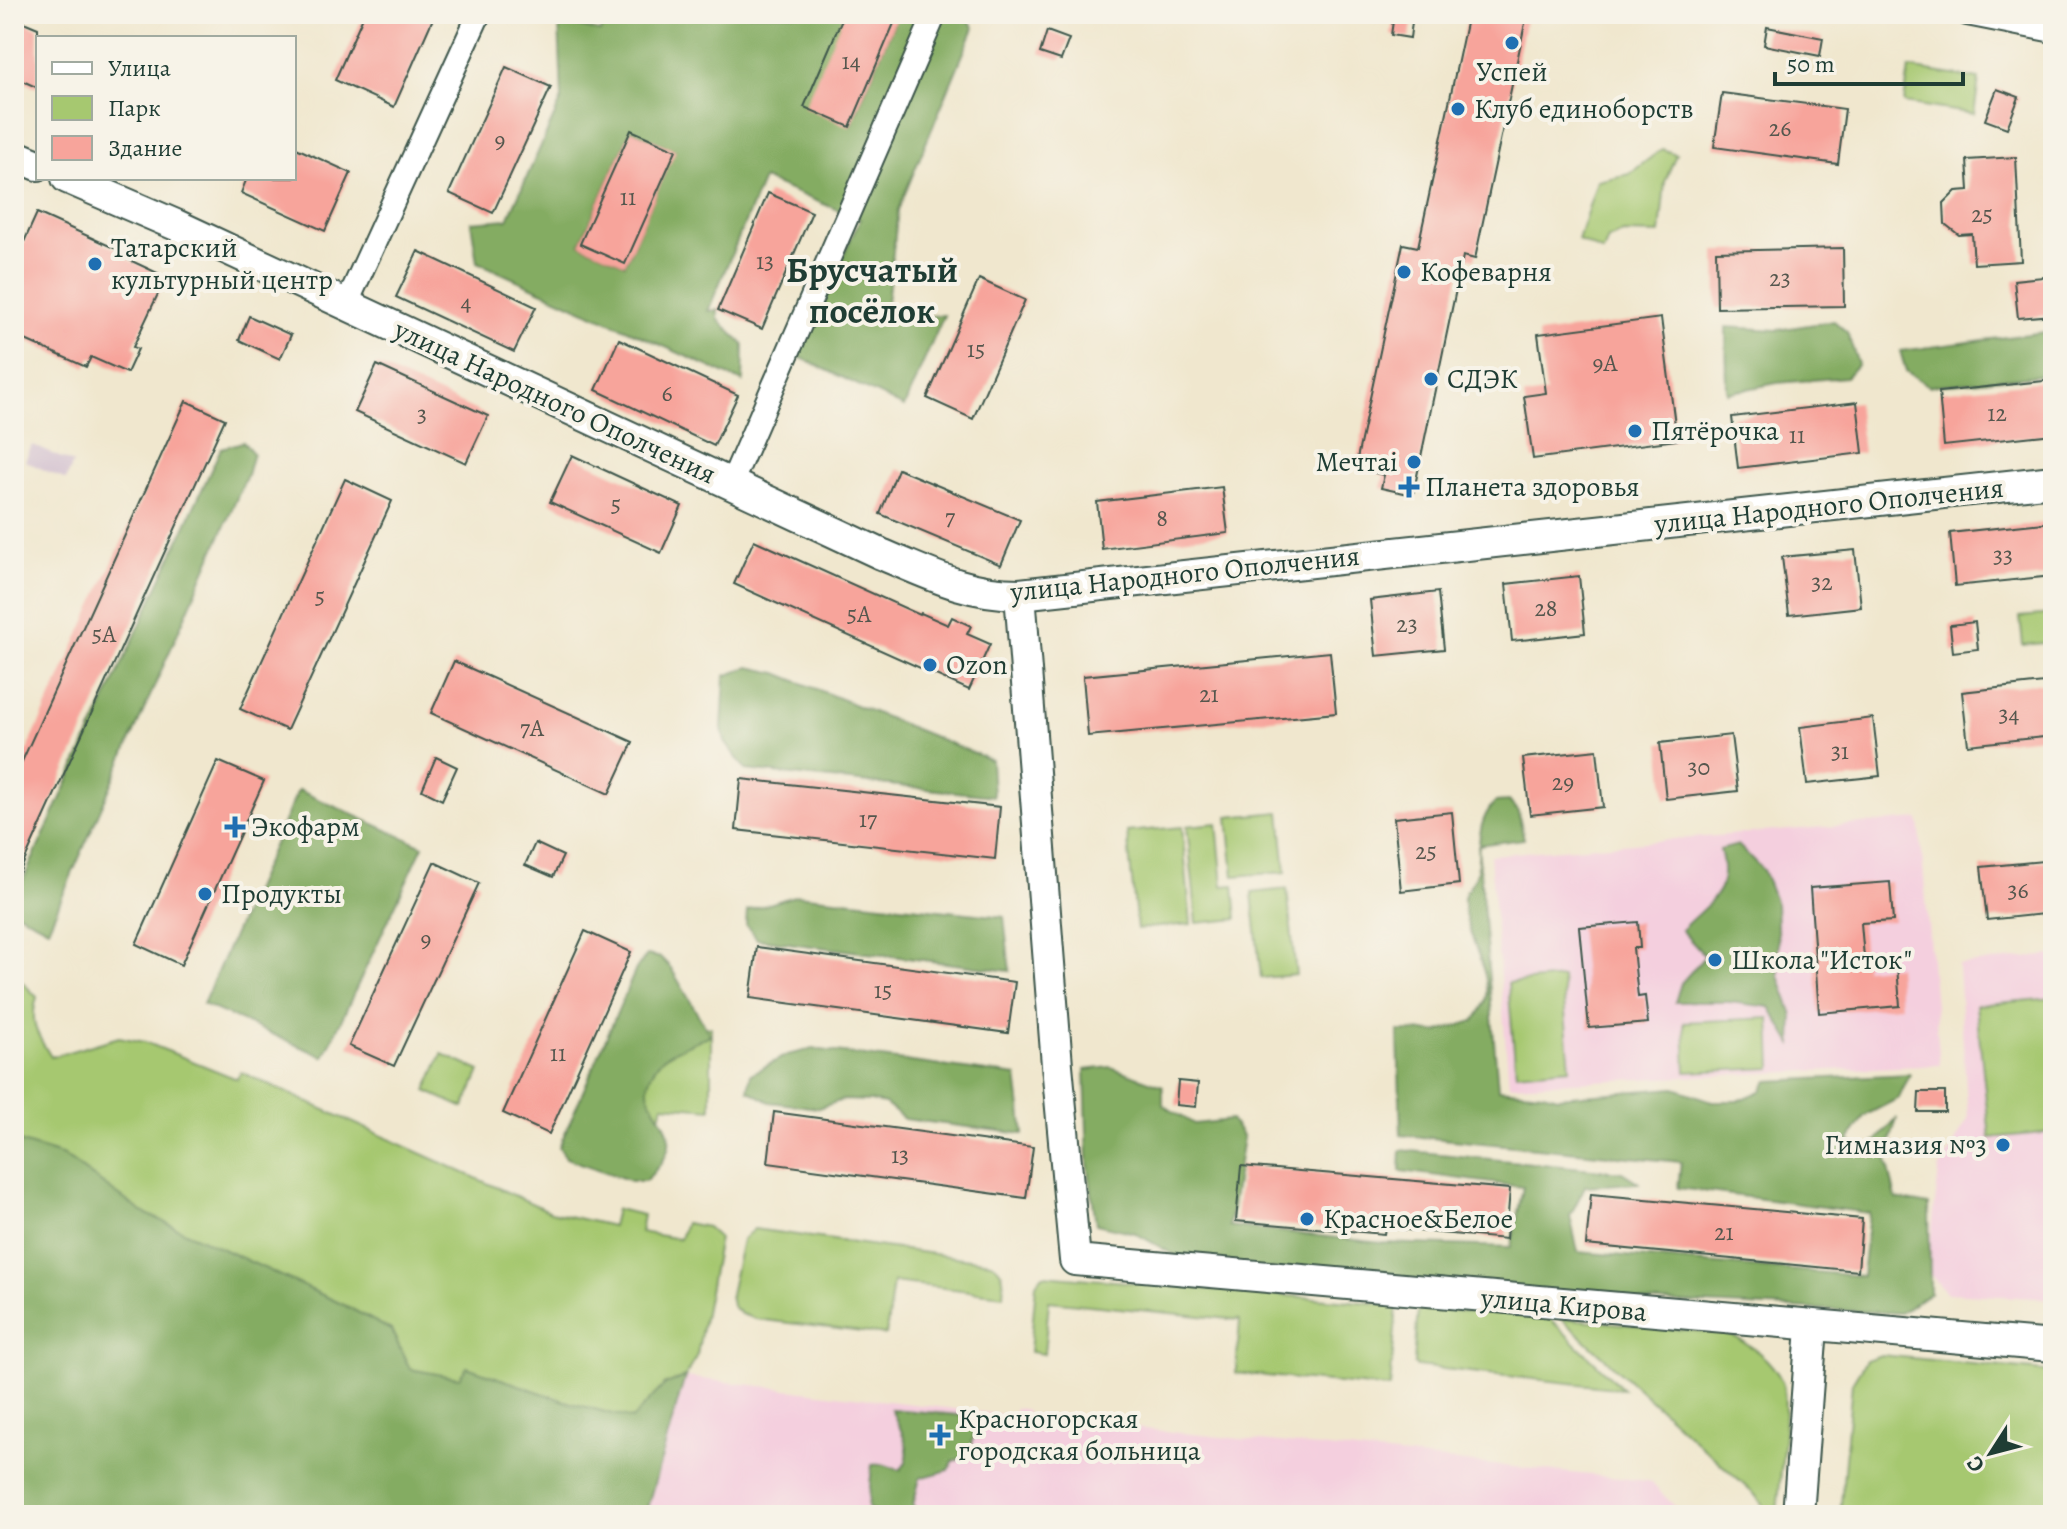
<svg xmlns="http://www.w3.org/2000/svg" width="2067" height="1529" font-family="Alegreya,serif">
<style>
.built{fill:#f4cfde}
.industrial{fill:#d0bdce}
.green{fill:#a6c870;stroke:#628252;stroke-width:2}
.forest{fill:#84ac62;stroke:#52744b;stroke-width:2;fill-rule:evenodd}
.building{fill:#f7a49b}
.lines{fill:none;stroke-linecap:round;stroke-linejoin:round}
.street-casing{stroke:#3e564b;stroke-width:26}
.secondary-casing{stroke:#3e564b;stroke-width:34}
.street{stroke:#fff;stroke-width:22}
.secondary{stroke:#fff;stroke-width:30}
.poi-dot{fill:#1f6fb2;stroke:#f7f3e8;stroke-width:3}
.labels{text-anchor:middle;dominant-baseline:central;stroke-width:8;stroke-linejoin:round;paint-order:stroke}
.number-label{font-size:24px;fill:#55574e}
.poi-label{font-size:28px;fill:#1f3d34;stroke:#f7f3e8;text-anchor:start}
.street-label{font-size:28px;fill:#1f3d34;stroke:#f7f3e8}
.district-label{font-size:36px;font-weight:bold;fill:#1f3d34;stroke:#f7f3e8}
</style>
<rect width="100%" height="100%" fill="#f7f3e8"/>
<filter id="ink" filterUnits="userSpaceOnUse"><feTurbulence type="fractalNoise" baseFrequency=".0125" numOctaves="2"/><feDisplacementMap in="SourceGraphic" scale="16" xChannelSelector="R" yChannelSelector="G"/><feConvolveMatrix kernelMatrix="1 2 1 2 8 2 1 2 1" color-interpolation-filters="sRGB"/></filter>
<filter id="wash" filterUnits="userSpaceOnUse"><feTurbulence type="fractalNoise" baseFrequency=".006" numOctaves="4" result="noise"/><feDisplacementMap in="SourceGraphic" scale="32" xChannelSelector="R" yChannelSelector="G"/><feGaussianBlur stdDeviation="1.8" result="paint"/><feColorMatrix in="noise" values="0 0 0 0 0 0 0 0 0 0 0 0 0 0 0 0 0 1.4 0 .05"/><feComposite in="paint" operator="in"/></filter>
<g filter="url(#wash)">
<rect width="100%" height="100%" fill="#f0e7ce"/>
<g class="built">
<path d="M1919 819 1940 1065 1509 1085 1490 855Z"/>
<path d="M2053 955V1299L1947 1293 1927 1271 1939 1170 1968 1119 1958 965Z"/>
<path d="M685 1377 1013 1416 1015 1408 1027 1410V1417L1649 1481 1684 1515H645Z"/>
</g>
<path class="industrial" d="M32 445 73 463 66 480 25 461Z"/>
<g class="green">
<path d="M1909 68 1979 79 1974 114 1904 103Z"/>
<path d="M1662 149 1676 154 1665 182 1660 234 1623 233 1608 239 1603 252 1578 240 1597 181 1629 174Z"/>
<path d="M2053 614V642L2023 645 2020 617Z"/>
<path d="M1280 812 1286 872 1234 876 1228 817Z"/>
<path d="M1217 823 1223 886 1234 885 1237 919 1197 923 1187 826Z"/>
<path d="M1182 827 1191 924 1137 929 1127 832Z"/>
<path d="M1287 889 1296 975 1261 978 1252 893Z"/>
<path d="M14 974 37 997C29 1024 37 1034 51 1057L119 1037 145 1042 237 1079 241 1072 551 1212 612 1226 616 1209 643 1215 640 1232 680 1239 685 1223 707 1227 719 1238 697 1355 685 1377 665 1384 632 1420 571 1403 410 1369 391 1330 344 1305 142 1212 64 1156 21 1143 14 1139Z"/>
<path d="M1562 978 1570 1068 1516 1073 1508 983Z"/>
<path d="M2053 998V1132L1990 1138 1976 1005Z"/>
<path d="M639 1015 711 1027V1109L663 1105 647 1168Z"/>
<path d="M1770 1018 1772 1068 1686 1072 1684 1022Z"/>
<path d="M442 1054 480 1071 464 1108 426 1091Z"/>
<path d="M754 1229 991 1262C1005 1271 1004 1280 1003 1295L893 1282 886 1335 756 1319 741 1314 732 1306 730 1294 742 1240Z"/>
<path d="M1043 1275 1397 1305 1390 1388 1236 1373 1240 1320 1049 1301 1044 1354 1030 1352 1036 1284Z"/>
<path d="M1418 1308 1548 1317 1623 1389 1417 1366 1414 1364Z"/>
<path d="M1561 1318 1727 1334C1749 1343 1772 1359 1782 1382 1790 1399 1779 1489 1777 1513L1769 1512 1755 1495Z"/>
<path d="M1881 1355 2053 1372V1515H1840L1852 1383 1866 1360Z"/>
</g>
<g class="forest">
<path d="M608 14H844L850 127 898 14H964L974 28 898 210 885 319 944 315 904 407 797 356 860 219 763 179 708 311 718 310V319L744 345 743 382 477 262 471 222 508 219 562 99 559 21 600 32ZM631 130 675 150 625 264 580 244Z"/>
<path d="M1834 321 1847 332 1858 364 1846 377 1777 383 1727 393 1726 327 1777 330Z"/>
<path d="M2053 331V374L1929 386 1906 371 1900 351Z"/>
<path d="M243 442 253 453 247 475 48 929 14 911V900L221 448Z"/>
<path d="M749 667 777 673 991 760 993 796 746 770 725 742 722 729 725 676Z"/>
<path d="M298 790 423 846 324 1057 203 1004Z"/>
<path d="M1509 801 1518 812 1524 839 1478 845 1498 1089 1544 1093 1558 1097 1675 1088 1712 1101H1738L1761 1091 1768 1081 1910 1074 1899 1098 1864 1116 1849 1140 1867 1151 1897 1118 1886 1156 1896 1199 1929 1205 1930 1293 1900 1313 1567 1298 1185 1261 1135 1233 1096 1224 1088 1164 1085 1070 1111 1067 1163 1086V1105L1194 1124 1231 1120 1243 1137 1229 1226 1382 1243 1511 1247 1523 1187 1400 1171 1401 1150 1622 1172 1639 1183 1585 1186 1570 1216 1578 1252 1862 1276 1869 1213 1678 1188 1681 1162 1401 1135 1398 1031 1438 1032 1474 1021C1478 1015 1484 1007 1486 1000 1494 975 1461 928 1464 898 1465 889 1476 881 1477 871 1480 845 1476 822 1495 802Z"/>
<path d="M1738 845 1763 870 1776 904 1779 976 1793 1015 1792 1044 1770 1007 1729 1002H1675L1681 983 1705 956 1681 930C1709 901 1732 894 1720 850Z"/>
<path d="M797 895 1004 917 1010 971 757 939 746 925 747 911Z"/>
<path d="M647 955 661 958 671 968 710 1035C698 1041 669 1051 661 1060 626 1100 673 1113 669 1145 667 1158 654 1173 645 1181H631L566 1158 559 1147 636 969Z"/>
<path d="M813 1049 1017 1076 1024 1134 904 1119 885 1104 870 1101 843 1100 818 1108 770 1102 748 1090 751 1074 787 1055Z"/>
<path d="M14 1139 22 1143 64 1156 142 1212 344 1305 391 1330 410 1369 459 1378 467 1367 571 1403 632 1419 665 1384 685 1377 645 1515H14Z"/>
<path d="M891 1409 969 1416 974 1435 970 1453 953 1462 949 1470 920 1478 913 1505 918 1515H883L868 1508 872 1465 882 1464 900 1470C918 1454 899 1428 891 1409Z"/>
</g>
<g id="blocks">
<g class="building">
<path d="M364 14H435L394 107 335 80Z"/>
<path d="M844 14H898L850 127 804 107Z"/>
<path d="M1394 14H1413L1410 38 1391 35Z"/>
<path d="M1468 14H1527L1475 259 1463 256 1413 495 1381 488 1384 475 1355 468 1403 244 1418 247Z"/>
<path d="M14 18 38 28V88L14 77Z"/>
<path d="M1767 27 1823 38 1820 56 1764 45Z"/>
<path d="M1047 31 1069 39 1061 60 1040 53Z"/>
<path d="M506 67 551 87 493 213 449 193Z"/>
<path d="M1997 89 2019 97 2007 128 1985 120Z"/>
<path d="M1722 93 1845 109 1838 164 1714 147Z"/>
<path d="M631 130 676 150 625 264 580 244Z"/>
<path d="M294 147 351 173 325 231 241 193 247 178H294Z"/>
<path d="M2016 157 2021 261 1974 264 1972 234 1959 235 1945 224 1944 203 1956 191 1969 190 1967 160Z"/>
<path d="M768 193 812 212 762 329 718 310Z"/>
<path d="M37 213 123 252 121 256 166 277 133 347 138 349 127 373 91 357 86 367 14 335V264Z"/>
<path d="M1843 248 1844 306 1717 308 1716 251Z"/>
<path d="M418 251 536 307 514 352 396 297Z"/>
<path d="M2053 276V315L2018 318 2014 280Z"/>
<path d="M979 279 1025 300 973 419 927 398Z"/>
<path d="M249 316 291 335 280 359 239 340Z"/>
<path d="M1661 318 1677 440 1533 459 1524 396 1546 393 1538 334Z"/>
<path d="M619 339 738 395 714 446 596 390Z"/>
<path d="M377 365 488 416 466 463 355 412Z"/>
<path d="M2053 380V434L1944 446 1939 392Z"/>
<path d="M186 401 225 419 14 884V779Z"/>
<path d="M1857 402 1863 453 1738 468 1732 417Z"/>
<path d="M572 455 682 506 661 553 550 502Z"/>
<path d="M898 469 1020 520 1001 565 880 514Z"/>
<path d="M345 479 392 501 287 730 240 709Z"/>
<path d="M1222 487 1228 533 1102 549 1097 502Z"/>
<path d="M2053 522V576L1955 586 1950 533Z"/>
<path d="M754 540 920 615 921 613 948 625 952 617 971 626 967 634 990 644 969 690 734 584Z"/>
<path d="M1855 550 1861 607 1789 615 1782 557Z"/>
<path d="M1579 576 1585 633 1512 641 1506 584Z"/>
<path d="M1438 592 1444 649 1376 656 1370 600Z"/>
<path d="M1975 622 1978 649 1953 652 1950 625Z"/>
<path d="M1330 652 1336 713 1088 736 1083 676Z"/>
<path d="M454 661 633 742 609 794 431 713Z"/>
<path d="M2053 682V736L1968 745 1962 692Z"/>
<path d="M1873 718 1880 776 1807 784 1800 727Z"/>
<path d="M1731 735 1738 791 1666 799 1660 743Z"/>
<path d="M1597 750 1603 807 1530 815 1523 758Z"/>
<path d="M436 757 457 767 442 800 422 790Z"/>
<path d="M218 761 264 781 181 965 136 944Z"/>
<path d="M741 779 1000 807 995 859 736 830Z"/>
<path d="M1452 812 1459 884 1401 891 1394 818Z"/>
<path d="M535 843 563 856 553 877 525 865Z"/>
<path d="M2053 860V913L1987 920 1981 867Z"/>
<path d="M434 862 479 883 394 1066 349 1046Z"/>
<path d="M1890 882 1893 921 1861 923 1865 969 1897 966 1900 1006 1819 1013 1810 888Z"/>
<path d="M1638 922 1640 948H1633L1638 997 1645 996 1648 1023 1589 1028 1579 927Z"/>
<path d="M585 931 631 952 549 1134 503 1113Z"/>
<path d="M757 947 1015 982 1008 1033 750 998Z"/>
<path d="M1178 1081 1198 1083 1196 1107 1176 1105Z"/>
<path d="M1919 1092H1945V1112H1918Z"/>
<path d="M774 1112 1033 1147 1026 1198 768 1163Z"/>
<path d="M1241 1166 1510 1189 1506 1239 1385 1228 1384 1234 1236 1221Z"/>
<path d="M1591 1194 1862 1219 1858 1271 1586 1245Z"/>
</g>
</g>
</g>
<g filter="url(#ink)">
<use href="#blocks" fill-opacity="0" stroke="#3e564b" stroke-width="2"/>
<g class="lines">
<defs>
<g id="street">
<path d="M1967 14 2053 31"/>
<path d="M346 305 479 14"/>
<path d="M731 484 935 14"/>
</g>
<g id="secondary">
<path d="M14 155 38 165"/>
<path d="M67 178 176 225 881 554C929 574 967 594 1020 594L2053 481"/>
<path d="M1020 594 1057 1065 1075 1260 2053 1346"/>
<path d="M1798 1515 1812 1327"/>
</g>
</defs>
<use href="#street" class="street-casing"/>
<use href="#secondary" class="secondary-casing"/>
<use href="#street" class="street"/>
<use href="#secondary" class="secondary"/>
</g>
</g>
<g class="poi-dot">
<circle cx="1512" cy="43" r="8"/>
<circle cx="1458" cy="109" r="8"/>
<circle cx="95" cy="264" r="8"/>
<circle cx="1404" cy="272" r="8"/>
<circle cx="1431" cy="379" r="8"/>
<circle cx="1635" cy="431" r="8"/>
<circle cx="1414" cy="462" r="8"/>
<path d="M1405 475h8v8h8v8h-8v8h-8v-8h-8v-8h8z"/>
<circle cx="930" cy="665" r="8"/>
<path d="M231 815h8v8h8v8h-8v8h-8v-8h-8v-8h8z"/>
<circle cx="205" cy="894" r="8"/>
<circle cx="1715" cy="960" r="8"/>
<circle cx="2003" cy="1145" r="8"/>
<circle cx="1307" cy="1219" r="8"/>
<path d="M936 1423h8v8h8v8h-8v8h-8v-8h-8v-8h8z"/>
</g>
<g class="labels">
<g class="number-label">
<text x="851" y="61">14</text>
<text x="1780" y="128">26</text>
<text x="500" y="140">9</text>
<text x="628" y="197">11</text>
<text x="1982" y="214">25</text>
<text x="765" y="261">13</text>
<text x="1780" y="278">23</text>
<text x="466" y="302">4</text>
<text x="976" y="349">15</text>
<text x="1605" y="363">9А</text>
<text x="667" y="393">6</text>
<text x="1997" y="413">12</text>
<text x="422" y="414">3</text>
<text x="1797" y="435">11</text>
<text x="616" y="504">5</text>
<text x="950" y="517">7</text>
<text x="1162" y="518">8</text>
<text x="2003" y="555">33</text>
<text x="1822" y="582">32</text>
<text x="320" y="596">5</text>
<text x="1546" y="608">28</text>
<text x="859" y="614">5А</text>
<text x="1407" y="624">23</text>
<text x="104" y="634">5А</text>
<text x="1209" y="694">21</text>
<text x="2009" y="714">34</text>
<text x="532" y="728">7А</text>
<text x="1840" y="751">31</text>
<text x="1699" y="767">30</text>
<text x="1563" y="782">29</text>
<text x="868" y="819">17</text>
<text x="1426" y="851">25</text>
<text x="2018" y="890">36</text>
<text x="426" y="939">9</text>
<text x="883" y="990">15</text>
<text x="558" y="1053">11</text>
<text x="900" y="1155">13</text>
<text x="1724" y="1232">21</text>
</g>
<g class="poi-label">
<text x="1512" y="72" text-anchor="middle">Успей</text>
<text x="1474" y="109">Клуб единоборств</text>
<text x="111" y="248">Татарский<tspan x="111" dy="32">культурный центр</tspan></text>
<text x="1420" y="272">Кофеварня</text>
<text x="1447" y="379">СДЭК</text>
<text x="1651" y="431">Пятёрочка</text>
<text x="1398" y="462" text-anchor="end">Мечтаi</text>
<text x="1425" y="487">Планета здоровья</text>
<text x="946" y="665">Ozon</text>
<text x="251" y="827">Экофарм</text>
<text x="221" y="894">Продукты</text>
<text x="1731" y="960">Школа "Исток"</text>
<text x="1987" y="1145" text-anchor="end">Гимназия №3</text>
<text x="1323" y="1219">Красное&amp;Белое</text>
<text x="958" y="1419">Красногорская<tspan x="958" dy="32">городская больница</tspan></text>
</g>
<g class="street-label">
<text transform="translate(555 402) rotate(25)">улица Народного Ополчения</text>
<text transform="translate(1829 506) rotate(-6)">улица Народного Ополчения</text>
<text transform="translate(1185 574) rotate(-6)">улица Народного Ополчения</text>
<text transform="translate(1564 1305) rotate(5)">улица Кирова</text>
</g>
<g class="district-label">
<text x="872" y="269">Брусчатый<tspan x="872" dy="41">посёлок</tspan></text>
</g>
</g>
<rect width="2067" height="1529" fill="none" stroke="#f7f3e8" stroke-width="48"/>
<rect x="36" y="36" width="260" height="144" fill="#f7f3e8" stroke="#a1aaa0" stroke-width="2"/>
<rect x="52" y="62" width="40" height="12" fill="#ffffff" stroke="#a1aaa0" stroke-width="2"/>
<text x="108" y="76" font-size="24" fill="#1f3d34">Улица</text>
<rect x="52" y="96" width="40" height="24" fill="#a6c870" stroke="#a1aaa0" stroke-width="2"/>
<text x="108" y="116" font-size="24" fill="#1f3d34">Парк</text>
<rect x="52" y="136" width="40" height="24" fill="#f7a49b" stroke="#a1aaa0" stroke-width="2"/>
<text x="108" y="156" font-size="24" fill="#1f3d34">Здание</text>
<g transform="translate(1991 1453) rotate(234)" stroke="#f7f3e8" stroke-width="6" paint-order="stroke">
<path d="M0-6L14 30L0 20L-14 30Z" fill="#1f3d34"/>
<text y="-12" font-size="22" font-weight="bold" text-anchor="middle" fill="#1f3d34">С</text>
</g>
<path d="M1775 72v12h188v-12" fill="none" stroke="#1f3d34" stroke-width="4"/>
<text x="1787" y="72" font-size="24" fill="#1f3d34" stroke="#f7f3e8" stroke-width="6" paint-order="stroke">50 m</text>
</svg>
